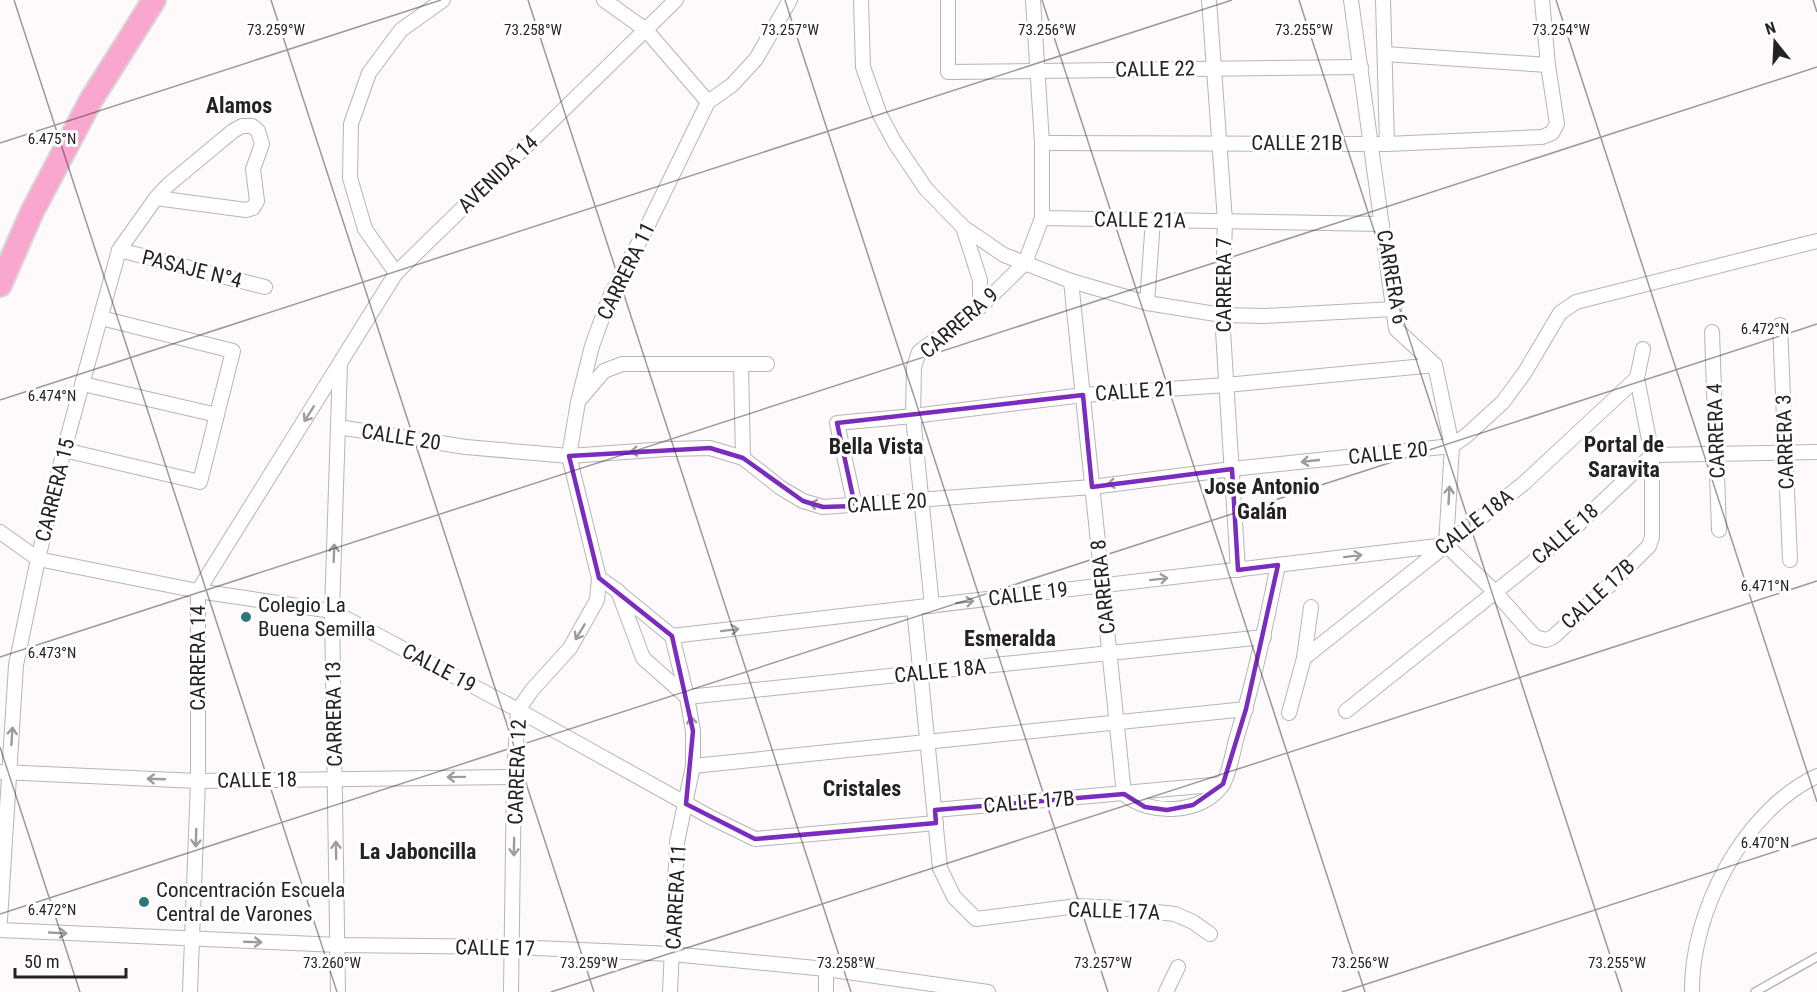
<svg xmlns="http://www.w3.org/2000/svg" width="1817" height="992" font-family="'Roboto Condensed',sans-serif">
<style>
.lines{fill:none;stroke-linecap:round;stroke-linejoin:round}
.service-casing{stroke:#b9b3b6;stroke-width:10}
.minor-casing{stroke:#b9b3b6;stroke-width:16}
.trunk-casing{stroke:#d8d7d7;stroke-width:26}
.service{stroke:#fff;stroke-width:7}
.minor{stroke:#fff;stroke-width:14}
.trunk{stroke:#faa7d0;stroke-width:22}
.oneway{stroke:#9d9c9c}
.marked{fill:none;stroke:#7b2cbf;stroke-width:4.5;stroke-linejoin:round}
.ticks{fill:none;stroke:#252223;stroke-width:1.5;stroke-opacity:0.45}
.poi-dot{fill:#2d777a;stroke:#fff;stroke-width:2}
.labels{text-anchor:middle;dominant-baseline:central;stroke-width:6;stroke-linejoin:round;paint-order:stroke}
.street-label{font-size:21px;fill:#252223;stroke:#fff}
.poi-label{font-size:21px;fill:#252223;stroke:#fff;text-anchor:start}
.neighbourhood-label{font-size:22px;font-weight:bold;fill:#252223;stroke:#fff}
.ticks-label{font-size:15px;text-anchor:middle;fill:#252223;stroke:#fff;stroke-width:6;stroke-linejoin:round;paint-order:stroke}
</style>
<rect width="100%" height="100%" fill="#fefafc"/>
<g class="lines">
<defs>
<path id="service" d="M1755 992 1817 957"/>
<g id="minor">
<path d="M604 0 646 30 708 102"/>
<path d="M861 0 863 67 880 115 895 143 926 189 963 227 1004 255 1071 281 1147 303 1222 315 1264 316 1394 309"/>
<path d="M948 0V72L1361 67"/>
<path d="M1209 0 1225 221 1222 315 1238 570"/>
<path d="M1351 0 1396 329 1435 365 1452 446 1446 545 1496 593 1535 637 1546 640 1553 637 1612 583 1649 546 1652 537V455L1637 378 1643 349"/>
<path d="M1383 0 1387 144"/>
<path d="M1385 54 1548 65"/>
<path d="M1042 143 1387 144 1542 137 1552 133 1557 124 1548 65 1542 0"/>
<path d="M1042 218 1382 224"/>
<path d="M963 227 980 280V307"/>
<path d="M119 250 265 287"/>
<path d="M396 273 365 229 350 178 351 124 369 73 401 30 443 0"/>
<path d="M1071 281 1124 794"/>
<path d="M1147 303 1153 220"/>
<path d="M1780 325 1790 560"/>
<path d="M1712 332 1719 530"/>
<path d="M741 364 743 458"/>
<path d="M83 384 217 415"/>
<path d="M581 398 604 371 622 364H767"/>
<path d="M338 427 466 447 569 456 667 449 710 448 743 458 781 488 803 501 823 507 1092 487 1232 469 1452 446"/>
<path d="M1452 446 1467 435 1503 402 1525 372 1560 313 1576 302 1817 241"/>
<path d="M64 450 200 482 233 351 101 318"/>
<path d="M855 506 837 423 913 416 1083 395 1226 385 1435 365"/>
<path d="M0 532 38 559 198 591 332 611 518 710 712 818 755 839 936 823"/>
<path d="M599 578 618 591 643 658 687 697 693 731V766L677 842 670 992"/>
<path d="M618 592 672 636"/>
<path d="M932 606 913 416 914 367 919 352 980 307 1025 263 1042 218V143L1033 0"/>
<path d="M914 608 940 868 954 897 976 919 1077 906 1118 908 1175 914 1193 922 1210 934"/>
<path d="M672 636 1446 545"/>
<path d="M672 636 687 697 1264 637"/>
<path d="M1304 658 1523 484 1637 378"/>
<path d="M1346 711 1568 534 1652 455 1817 452"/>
<path d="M1289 713 1304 658 1311 607"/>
<path d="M693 766 1246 709"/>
<path d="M1 772 198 781 514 777"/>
<path d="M1124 794C1149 816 1203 815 1223 784 1229 774 1233 752 1236 740 1254 682 1266 624 1278 565"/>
<path d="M935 810 1223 784"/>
<path d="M0 920 16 665 38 559 64 450 119 250 156 198 168 185 233 131 242 126H252L258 131 262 144 253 169 257 201 253 208 246 210 156 198"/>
<path d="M0 930 338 945 513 947 672 954 826 969 988 992"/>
<path d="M190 992 198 781V591L396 273 676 0"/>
<path d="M338 992 332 611 340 364"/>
<path d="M511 992 514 777 518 710 532 690 570 648 597 600 599 578 569 456 578 402 592 346 611 294 645 231 708 102 732 85 756 59 790 0"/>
<path d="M826 992V969"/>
<path d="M1166 992 1178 967"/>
<path d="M1692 992C1691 912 1743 811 1817 776"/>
</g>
<path id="trunk" d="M0 285 32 212 91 100 154 0"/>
</defs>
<use href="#service" class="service-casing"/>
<use href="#minor" class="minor-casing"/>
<use href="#trunk" class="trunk-casing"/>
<use href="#service" class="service"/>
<use href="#minor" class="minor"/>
<use href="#trunk" class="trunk"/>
</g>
<defs><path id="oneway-shaft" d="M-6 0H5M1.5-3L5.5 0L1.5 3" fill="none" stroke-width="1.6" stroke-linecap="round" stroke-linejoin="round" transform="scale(1.5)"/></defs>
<g class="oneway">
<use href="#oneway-shaft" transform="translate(309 414) rotate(122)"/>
<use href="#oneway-shaft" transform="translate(639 451) rotate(175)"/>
<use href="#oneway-shaft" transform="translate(1310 461) rotate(174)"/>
<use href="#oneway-shaft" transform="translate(1116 483) rotate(173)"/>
<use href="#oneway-shaft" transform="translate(1449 495) rotate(-87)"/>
<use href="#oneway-shaft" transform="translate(818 505) rotate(-166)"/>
<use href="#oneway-shaft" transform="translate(334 553) rotate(-88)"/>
<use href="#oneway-shaft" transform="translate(1353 556) rotate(-7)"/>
<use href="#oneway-shaft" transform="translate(1159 579) rotate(-7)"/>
<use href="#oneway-shaft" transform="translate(965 602) rotate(-7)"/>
<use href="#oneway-shaft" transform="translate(730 630) rotate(-7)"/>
<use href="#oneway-shaft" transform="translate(580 632) rotate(121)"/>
<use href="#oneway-shaft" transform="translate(692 725) rotate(-98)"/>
<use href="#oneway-shaft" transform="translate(12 736) rotate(-86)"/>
<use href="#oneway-shaft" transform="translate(456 777) rotate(179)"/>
<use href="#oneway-shaft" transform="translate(156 779) rotate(-178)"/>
<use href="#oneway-shaft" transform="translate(196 838) rotate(92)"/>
<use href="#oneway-shaft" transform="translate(514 847) rotate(91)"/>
<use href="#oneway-shaft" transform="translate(336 850) rotate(-91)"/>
<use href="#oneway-shaft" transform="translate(58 933) rotate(3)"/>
<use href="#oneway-shaft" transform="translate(253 942) rotate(2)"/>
</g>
<path class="marked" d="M1083 395 1092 487 1232 469 1238 570 1278 565 1246 709 1223 784 1193 805 1167 810 1145 807 1124 794 935 810 936 823 755 839 686 804 693 731 672 636 599 578 569 456 710 448 743 458 803 501 823 507 855 506 837 423Z"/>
<path class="ticks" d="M14 0 337 992M271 0 594 992M528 0 851 992M785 0 1108 992M1042 0 1365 992M1299 0 1622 992M1556 0 1817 802M1813 0 1817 12M0 143 441 0M0 400 1232 0M0 657 1817 67M0 747 80 992M0 914 1817 324M551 992 1817 581M1342 992 1817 838"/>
<g class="poi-dot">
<circle cx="246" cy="617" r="6"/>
<circle cx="144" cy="902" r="6"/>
</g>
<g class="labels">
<g class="street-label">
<text transform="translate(1155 69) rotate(-1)">CALLE 22</text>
<text x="1297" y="143">CALLE 21B</text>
<text transform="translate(498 174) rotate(-44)">AVENIDA 14</text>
<text transform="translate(1140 220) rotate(1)">CALLE 21A</text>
<text transform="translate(192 269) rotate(14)">PASAJE N°4</text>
<text transform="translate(626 271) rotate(-64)">CARRERA 11</text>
<text transform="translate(1392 277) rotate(80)">CARRERA 6</text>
<text transform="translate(1224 285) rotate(-90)">CARRERA 7</text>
<text transform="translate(959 323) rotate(-41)">CARRERA 9</text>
<text transform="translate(1135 391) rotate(-4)">CALLE 21</text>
<text transform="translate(1716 431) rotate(-92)">CARRERA 4</text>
<text transform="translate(401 437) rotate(9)">CALLE 20</text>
<text transform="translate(1785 442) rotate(-92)">CARRERA 3</text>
<text transform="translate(1388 453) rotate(-6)">CALLE 20</text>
<text transform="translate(55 490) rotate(-76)">CARRERA 15</text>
<text transform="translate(887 503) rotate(-4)">CALLE 20</text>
<text transform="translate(1474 522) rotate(-38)">CALLE 18A</text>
<text transform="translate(1565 534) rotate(-41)">CALLE 18</text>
<text transform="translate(1103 587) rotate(-96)">CARRERA 8</text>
<text transform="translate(1028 594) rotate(-7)">CALLE 19</text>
<text transform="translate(1598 594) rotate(-43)">CALLE 17B</text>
<text transform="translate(198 658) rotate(-90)">CARRERA 14</text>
<text transform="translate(439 668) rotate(28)">CALLE 19</text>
<text transform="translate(940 671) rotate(-6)">CALLE 18A</text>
<text transform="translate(334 714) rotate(-91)">CARRERA 13</text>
<text transform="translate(517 772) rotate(-88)">CARRERA 12</text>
<text transform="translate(257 780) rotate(-1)">CALLE 18</text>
<text transform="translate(1029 802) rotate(-5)">CALLE 17B</text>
<text transform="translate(676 897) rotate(-87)">CARRERA 11</text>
<text transform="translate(1114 911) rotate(2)">CALLE 17A</text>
<text transform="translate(495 948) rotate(1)">CALLE 17</text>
</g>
<g class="poi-label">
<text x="258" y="605">Colegio La<tspan x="258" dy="24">Buena Semilla</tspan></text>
<text x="156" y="890">Concentración Escuela<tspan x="156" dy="24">Central de Varones</tspan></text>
</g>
<g class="neighbourhood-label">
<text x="239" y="105">Alamos</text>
<text x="1624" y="444">Portal de<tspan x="1624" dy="25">Saravita</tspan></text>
<text x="876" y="446">Bella Vista</text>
<text x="1262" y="486">Jose Antonio<tspan x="1262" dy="25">Galán</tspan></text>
<text x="1010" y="638">Esmeralda</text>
<text x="862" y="788">Cristales</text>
<text x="418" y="851">La Jaboncilla</text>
</g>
</g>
<g class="ticks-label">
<text x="276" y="35">73.259°W</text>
<text x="533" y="35">73.258°W</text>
<text x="790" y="35">73.257°W</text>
<text x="1047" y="35">73.256°W</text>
<text x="1304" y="35">73.255°W</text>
<text x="1561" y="35">73.254°W</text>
<text x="52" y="144">6.475°N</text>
<text x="1765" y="334">6.472°N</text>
<text x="52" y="401">6.474°N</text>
<text x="1765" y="591">6.471°N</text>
<text x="52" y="658">6.473°N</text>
<text x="1765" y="848">6.470°N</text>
<text x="52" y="915">6.472°N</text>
<text x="332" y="968">73.260°W</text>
<text x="589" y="968">73.259°W</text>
<text x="846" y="968">73.258°W</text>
<text x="1103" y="968">73.257°W</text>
<text x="1360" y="968">73.256°W</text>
<text x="1617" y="968">73.255°W</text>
</g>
<g transform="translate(1775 42) rotate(342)" stroke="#ffffff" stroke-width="4.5" paint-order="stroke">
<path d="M0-4.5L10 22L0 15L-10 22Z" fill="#252223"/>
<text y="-9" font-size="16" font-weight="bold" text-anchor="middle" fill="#252223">N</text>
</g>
<path d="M15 968v9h111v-9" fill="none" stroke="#252223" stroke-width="3"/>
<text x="24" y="968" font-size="18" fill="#252223" stroke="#ffffff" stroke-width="4.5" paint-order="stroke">50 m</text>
</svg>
